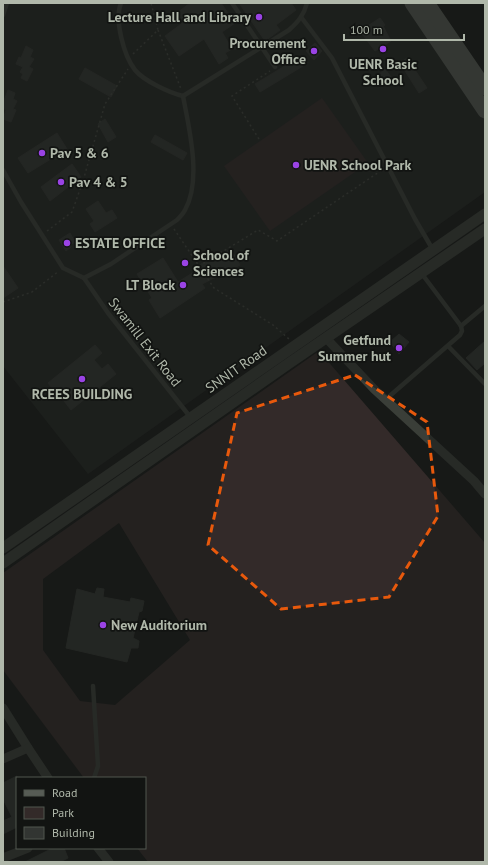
<svg xmlns="http://www.w3.org/2000/svg" width="488" height="865" font-family="'PT Sans',sans-serif">
<style>
.built{fill:#232623}
.green{fill:#332a29;fill-rule:evenodd}
.building{fill:#323532;stroke:#323531}
.lines{fill:none;stroke-linecap:round;stroke-linejoin:round}
.path{stroke:#41453e;stroke-width:1.5;stroke-dasharray:2 3;stroke-linecap:butt}
.service{stroke:#3a3e38;stroke-width:4.5}
.minor{stroke:#3a3e38;stroke-width:9}
.tertiary{stroke:#3a3e38;stroke-width:11}
.primary{stroke:#575c55;stroke-width:15}
.marked{fill:none;stroke:#e8590c;stroke-width:3;stroke-dasharray:8 5;stroke-linejoin:round}
.poi-dot{fill:#9a43e5;stroke:#121412;stroke-width:1.5}
.labels{text-anchor:middle;dominant-baseline:central;stroke-width:3.5;stroke-linejoin:round;paint-order:stroke}
.poi-label{font-size:14px;font-weight:bold;fill:#b0b8aa;stroke:#121412;text-anchor:start}
.street-label{font-size:14px;fill:#b0b8aa;stroke:#121412}
</style>
<rect width="100%" height="100%" fill="#171917"/>
<path class="built" d="M3 3H410L485 110V192L88 474 3 366Z"/>
<g class="green">
<path d="M322 98 368 163 270 231 224 166Z"/>
<path d="M319 351 485 543V862H148L137 848H145V778H84L3 670V573ZM119 523 190 640 115 705 80 701 43 650V579Z"/>
</g>
<g class="building">
<path d="M190 3H221L235 23 222 32 232 49 225 53 228 58 219 64 204 39 179 56 165 36 184 22 177 13Z"/>
<path d="M239 3H291L296 10 276 25 280 30 265 41Z"/>
<path d="M380 18 385 25 383 26 391 41 375 51 360 31Z"/>
<path d="M315 43 322 51 314 60 306 51Z"/>
<path d="M26 46 33 50 30 57 34 59 29 67 33 69 27 81 21 78 23 74 20 72 23 67 16 64 19 57 21 58Z"/>
<path d="M298 58 303 66 260 92 255 84Z"/>
<path d="M407 58 427 88 419 93 400 63Z"/>
<path d="M85 68 117 86 111 97 79 79Z"/>
<path d="M385 69 391 77 383 83 377 76Z"/>
<path d="M8 90 15 93 13 99 17 101 13 109 16 110 11 122 3 119 6 110 3 108V103Z"/>
<path d="M105 119 116 137 108 142 98 124Z"/>
<path d="M57 133 67 149 28 173 18 158Z"/>
<path d="M155 135 187 153 183 160 151 142Z"/>
<path d="M72 164 81 177 50 201 41 187Z"/>
<path d="M98 201 106 213 112 210 117 218 95 232 90 224 94 221 86 209Z"/>
<path d="M70 233 75 242 70 245 71 247 66 251 59 240Z"/>
<path d="M231 249 240 265 202 284 205 288 160 318 149 300 152 298 137 274 163 258 178 282 202 267 201 264Z"/>
<path d="M3 266 18 288 3 298Z"/>
<path d="M399 334 409 342 399 354 390 342Z"/>
<path d="M485 341V363L477 370 466 358Z"/>
<path d="M95 345 102 353 94 360 102 369 108 364 116 374 71 410 64 401 68 398 60 388 55 392 48 383Z"/>
<path d="M97 588 104 589 103 597 130 602 131 598 144 601 142 611 139 612 133 638 139 641 138 648H131L127 662 66 648 77 589 95 594Z"/>
<path d="M17 776V827L3 834V821L12 817 3 799V783Z"/>
<path d="M53 848H64L68 858 60 862H25Z"/>
</g>
<g class="lines">
<g class="path">
<path d="M158 30 181 89"/>
<path d="M133 54 158 30 151 3"/>
<path d="M259 139 232 96 270 71"/>
<path d="M174 229 214 288 273 325 289 339"/>
<path d="M47 231 72 212 83 181 105 104 128 69"/>
<path d="M199 266 258 230 277 241 382 170"/>
<path d="M3 302 32 292 59 271"/>
</g>
<g class="service">
<path d="M121 3C114 20 124 56 135 70 144 81 170 93 183 96"/>
<path d="M232 3 275 67"/>
<path d="M3 15 7 3"/>
<path d="M301 17 332 58 415 219 433 250"/>
<path d="M183 96 289 30C298 22 304 15 307 3"/>
<path d="M3 170 21 202 63 268 84 278"/>
<path d="M422 274 461 326"/>
<path d="M84 278 111 264 177 220C180 217 183 214 185 210 202 180 189 128 183 96"/>
<path d="M84 278 108 313 191 418"/>
<path d="M461 326 485 306"/>
<path d="M448 346 485 384"/>
<path d="M385 400 460 335 462 331 461 326"/>
<path d="M93 686 98 766 94 778"/>
</g>
<g class="minor">
<path d="M326 338 374 389 474 481 485 494"/>
<path d="M3 708 28 748 3 759"/>
<path d="M28 748 48 778"/>
<path d="M98 848 109 862"/>
<path d="M3 858 28 848"/>
</g>
<g class="tertiary">
<path d="M3 548 485 214"/>
<path d="M3 563 288 364 485 229"/>
</g>
<g class="primary">
<path d="M412 3 485 111"/>
<path d="M427 3 485 88"/>
</g>
</g>
<path d="M0 0H488V865H0ZM355 375 427 422 438 516 389 597 281 609 208 545 237 413Z" fill="#171917" fill-opacity=".55" fill-rule="evenodd"/>
<path class="marked" d="M355 375 427 422 438 516 389 597 281 609 208 545 237 413Z"/>
<g class="poi-dot">
<circle cx="259" cy="17" r="4"/>
<circle cx="383" cy="49" r="4"/>
<circle cx="314" cy="51" r="4"/>
<circle cx="42" cy="153" r="4"/>
<circle cx="296" cy="165" r="4"/>
<circle cx="61" cy="182" r="4"/>
<circle cx="67" cy="243" r="4"/>
<circle cx="185" cy="263" r="4"/>
<circle cx="183" cy="285" r="4"/>
<circle cx="399" cy="348" r="4"/>
<circle cx="82" cy="379" r="4"/>
<circle cx="103" cy="625" r="4"/>
</g>
<g class="labels">
<g class="poi-label">
<text x="251" y="17" text-anchor="end">Lecture Hall and Library</text>
<text x="306" y="43" text-anchor="end">Procurement<tspan x="306" dy="16">Office</tspan></text>
<text x="383" y="64" text-anchor="middle">UENR Basic<tspan x="383" dy="16">School</tspan></text>
<text x="50" y="153">Pav 5 &amp; 6</text>
<text x="304" y="165">UENR School Park</text>
<text x="69" y="182">Pav 4 &amp; 5</text>
<text x="75" y="243">ESTATE OFFICE</text>
<text x="193" y="255">School of<tspan x="193" dy="16">Sciences</tspan></text>
<text x="175" y="285" text-anchor="end">LT Block</text>
<text x="391" y="340" text-anchor="end">Getfund<tspan x="391" dy="16">Summer hut</tspan></text>
<text x="82" y="394" text-anchor="middle">RCEES BUILDING</text>
<text x="111" y="625">New Auditorium</text>
</g>
<g class="street-label">
<text transform="translate(145 342) rotate(52)">Swamill Exit Road</text>
<text transform="translate(236 369) rotate(-35)">SNNIT Road</text>
</g>
</g>
<rect width="488" height="865" fill="none" stroke="#b0b8aa" stroke-width="8"/>
<rect x="16" y="777" width="130" height="72" fill="#121412" stroke="#51564f"/>
<rect x="24" y="790" width="20" height="6" fill="#575c55" stroke="#51564f"/>
<text x="52" y="797" font-size="12" fill="#b0b8aa">Road</text>
<rect x="24" y="807" width="20" height="12" fill="#332a29" stroke="#51564f"/>
<text x="52" y="817" font-size="12" fill="#b0b8aa">Park</text>
<rect x="24" y="827" width="20" height="12" fill="#323532" stroke="#51564f"/>
<text x="52" y="837" font-size="12" fill="#b0b8aa">Building</text>
<path d="M344 34v6h120v-6" fill="none" stroke="#b0b8aa" stroke-width="2"/>
<text x="350" y="34" font-size="12" fill="#b0b8aa" stroke="#121412" stroke-width="3" paint-order="stroke">100 m</text>
</svg>
